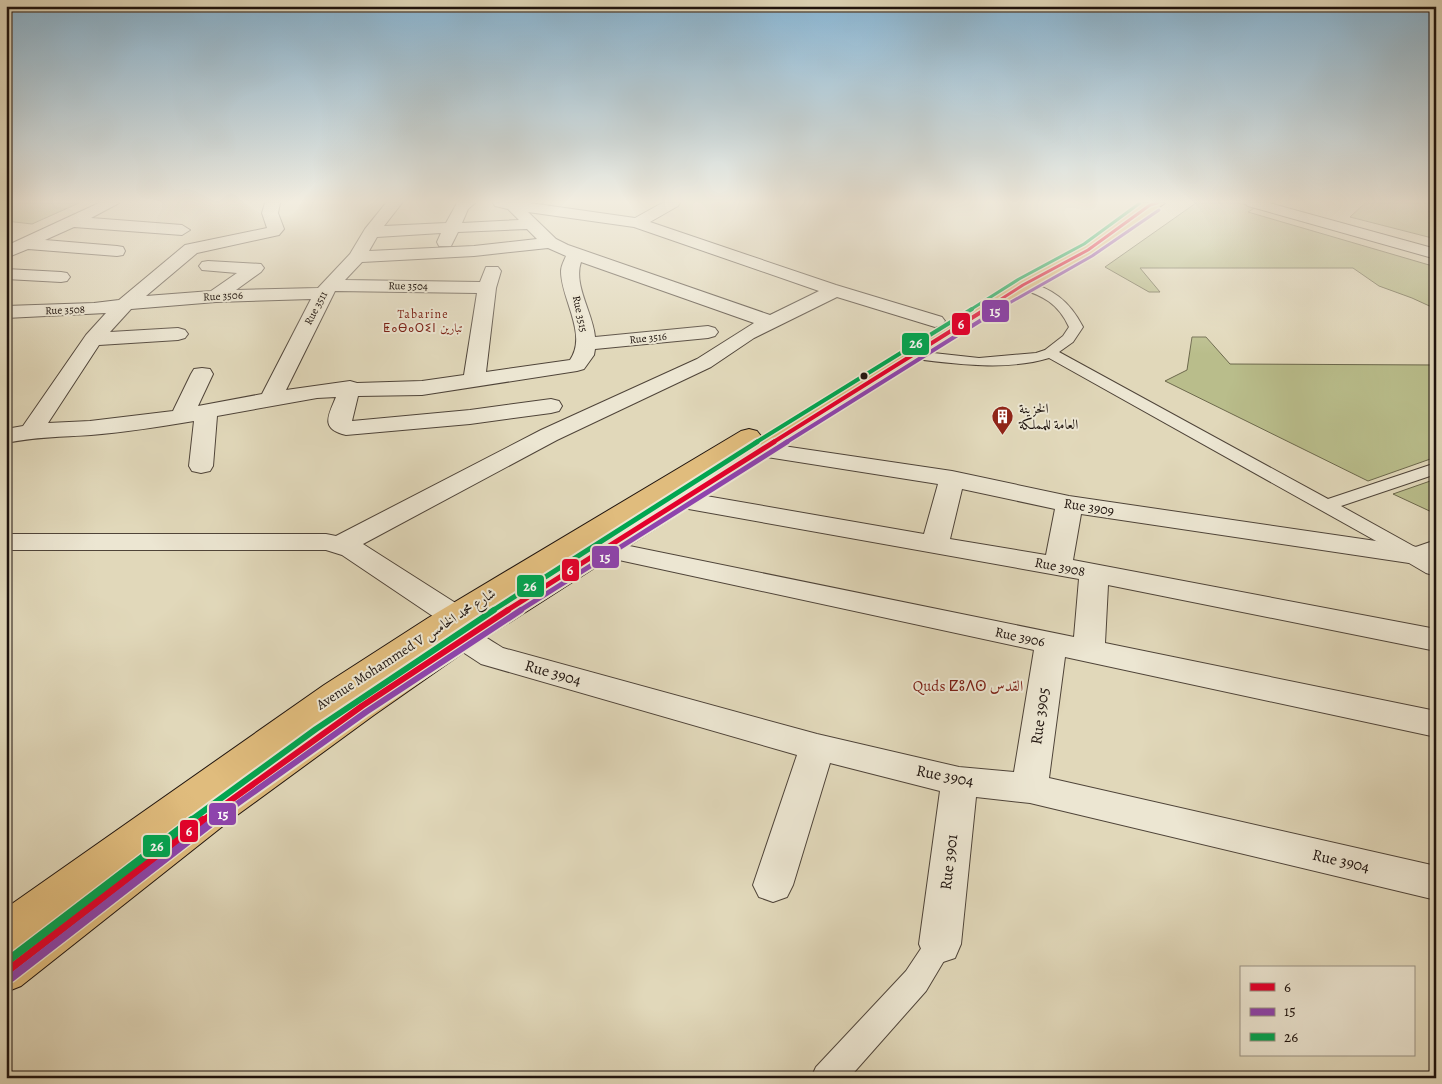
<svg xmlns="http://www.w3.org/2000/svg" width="1442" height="1084" font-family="Alegreya,Amiri,'Noto Sans Tifinagh',serif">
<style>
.green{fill:#b9bd8b;stroke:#6c684c}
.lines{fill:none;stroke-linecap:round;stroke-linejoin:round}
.service-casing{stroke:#4f4439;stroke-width:2}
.pedestrian-casing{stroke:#4f4439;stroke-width:2}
.minor-casing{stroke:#4f4439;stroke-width:2}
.primary-casing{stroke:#1e130e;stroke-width:2}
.service{fill:#ece6d2;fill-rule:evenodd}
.pedestrian{fill:#ece6d2;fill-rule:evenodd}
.minor{fill:#ece6d2;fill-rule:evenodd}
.primary{fill:#e0bc7d;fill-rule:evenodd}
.bus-1-far4-casing{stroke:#ece6d2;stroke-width:5.5}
.bus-1-far3-casing{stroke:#ece6d2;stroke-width:7}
.bus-1-far2-casing{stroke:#ece6d2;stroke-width:9}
.bus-1-far1-casing{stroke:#ece6d2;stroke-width:10}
.bus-1-casing{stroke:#ece6d2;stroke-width:11}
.bus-2-far4-casing{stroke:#ece6d2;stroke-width:5.5}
.bus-2-far3-casing{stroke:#ece6d2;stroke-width:7}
.bus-2-far2-casing{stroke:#ece6d2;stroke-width:9}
.bus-2-far1-casing{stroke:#ece6d2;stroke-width:10}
.bus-2-casing{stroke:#ece6d2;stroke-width:11}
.bus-3-far4-casing{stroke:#ece6d2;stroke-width:5.5}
.bus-3-far3-casing{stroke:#ece6d2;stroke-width:7}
.bus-3-far2-casing{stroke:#ece6d2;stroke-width:9}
.bus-3-far1-casing{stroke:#ece6d2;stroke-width:10}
.bus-3-casing{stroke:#ece6d2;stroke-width:11}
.bus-1-far4{stroke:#e4002b;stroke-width:3}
.bus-1-far3{stroke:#e4002b;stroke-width:4}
.bus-1-far2{stroke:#e4002b;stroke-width:5}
.bus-1-far1{stroke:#e4002b;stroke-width:6}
.bus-1{stroke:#e4002b;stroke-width:8}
.bus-2-far4{stroke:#8e44ad;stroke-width:3}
.bus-2-far3{stroke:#8e44ad;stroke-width:4}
.bus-2-far2{stroke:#8e44ad;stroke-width:5}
.bus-2-far1{stroke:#8e44ad;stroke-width:6}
.bus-2{stroke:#8e44ad;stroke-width:8}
.bus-3-far4{stroke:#00a651;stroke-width:3}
.bus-3-far3{stroke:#00a651;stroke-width:4}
.bus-3-far2{stroke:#00a651;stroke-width:5}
.bus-3-far1{stroke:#00a651;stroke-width:6}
.bus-3{stroke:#00a651;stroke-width:8}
.bus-dot{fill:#1e130e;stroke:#ece6d2;stroke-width:2}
.labels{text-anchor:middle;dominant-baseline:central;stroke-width:4;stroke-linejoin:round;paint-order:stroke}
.far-street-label{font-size:11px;fill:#1e130e;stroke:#ece6d2}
.far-neighbourhood-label{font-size:12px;letter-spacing:1px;fill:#7a1f14;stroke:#ece6d2}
.poi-label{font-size:14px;fill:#1e130e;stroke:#ece6d2;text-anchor:start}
.street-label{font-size:14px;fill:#1e130e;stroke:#ece6d2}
.neighbourhood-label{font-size:15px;fill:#7a1f14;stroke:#ece6d2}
.near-street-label{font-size:16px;fill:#1e130e;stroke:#ece6d2}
.line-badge{stroke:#ece6d2;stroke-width:2}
.badge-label{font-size:14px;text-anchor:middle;font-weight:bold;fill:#fff}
</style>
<rect width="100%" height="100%" fill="#e1d8ba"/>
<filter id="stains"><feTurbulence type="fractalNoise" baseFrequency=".004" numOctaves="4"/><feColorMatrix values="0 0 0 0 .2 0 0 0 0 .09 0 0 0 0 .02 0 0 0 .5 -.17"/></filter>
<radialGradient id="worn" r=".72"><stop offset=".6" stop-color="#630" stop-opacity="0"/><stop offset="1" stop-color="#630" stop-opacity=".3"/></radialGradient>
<g class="green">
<path d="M6 203H79L32 224 6 221Z"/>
<path d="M1196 203H1237L1256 207 1248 212 1436 267V309L1412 298 1379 286 1353 268H1140L1160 292H1149L1105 267Z"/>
<path d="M1365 203H1436V239L1350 217Z"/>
<path d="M1192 337H1206L1230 364 1436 365V457L1368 481 1165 381 1187 370Z"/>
<path d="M1436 479V514L1393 494Z"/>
</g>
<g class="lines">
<defs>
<g id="service">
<path d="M1023 281C1052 288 1069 300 1083 327L1073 342 1059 352 1328 499 1436 463V474L1341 506 1424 552 1427 556 1424 560H1410L1049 358C1006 371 959 364 915 359L908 355 915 351 979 358 1036 353 1045 350 1063 336 1069 327C1058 303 1043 296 1019 288L1017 285Z"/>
<path d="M940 931 950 935 954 944 926 991 849 1078H811L816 1067 906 971 930 935Z"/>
</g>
<path id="pedestrian" d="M1436 540V558L1417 565 1407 562 1403 556 1407 550Z"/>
<g id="minor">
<path d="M99 203H119L91 218 182 225 190 230 182 235 74 227 45 240 117 246 123 247 125 251 123 255 117 256 28 249 6 258V246Z"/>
<path d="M265 203H280L278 213 284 229 279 235 197 253 146 296 211 291 237 273 202 270 199 266 202 262 208 261 261 264 264 268 261 272 236 290 318 288 350 254 365 229 386 203H402L384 226 446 223 457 203H475L468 209 462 223 519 220 508 209 495 206 493 203H530L635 218 662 203H680L678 206 650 222 836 285 942 317 945 321 942 325 935 327 837 297 754 338 711 367 557 440 363 544 465 609 469 616 465 623 454 626 443 623 342 555 326 550H6V534H326L336 536 541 430 697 359 754 323 581 262C573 285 593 313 595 337L708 326 715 328 718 332 715 336 708 338 595 349 594 355 584 369 577 371 422 395 358 396 352 421 470 410 551 399 559 401 562 406 559 411 551 413 470 424 346 435C320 429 328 416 336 397L317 398 217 416 213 466 210 471 201 473 192 471 189 466 194 421C159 427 125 432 91 435 62 437 34 437 6 443V429L23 426 86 335 106 313 6 318V306L94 303 119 300 185 245 267 228 262 213ZM528 212 634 227 819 291 770 315 568 245 556 239ZM527 229 537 239 474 246 369 251 377 237 441 233 437 242 439 246H451L458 232ZM548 248 566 256C564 261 561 266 561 271 561 299 588 334 570 360L486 372 496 288 501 271 498 267H486L480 282 345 280 362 262 474 256ZM335 291 477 293 464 375 422 381 357 383 350 381 286 390ZM311 299 262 394 198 406 213 374 210 369 202 368 194 369 191 374 173 411 90 421 48 423 99 345 178 340 185 338 188 334 185 330 178 328 110 332 131 309 216 302Z"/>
<path d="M1245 203H1269L1436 249V259L1248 206Z"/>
<path d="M6 269 61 272 67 273 70 277 67 281 61 282 6 279Z"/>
<path d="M763 443 952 471 1069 496 1417 547 1436 555V576L1426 573 1409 563 1081 514 1073 560 1436 629V651L1108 585 1105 643 1436 711V737L1065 657 1049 778 1436 866V900L1030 803 976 797 961 944 955 958 940 963 925 958 919 944 940 791 830 763 793 885 787 897 773 902 759 897 753 885 797 755 481 664 452 645 448 638 452 631C472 625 486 638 503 648L817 734 959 767 1014 772 1034 650 605 557 595 555 591 549 595 543 605 541 1074 637 1079 579 683 508 674 506 670 500 674 494 683 492 924 534 938 484 754 455 751 450 754 445ZM962 489 1055 509 1046 555 950 539Z"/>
</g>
<path id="primary" d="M1143 203H1165L1094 254 1029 289 474 645 374 715 233 818 21 986 6 992V908L324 685 428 618 741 431 749 429 757 431 761 436 757 441 538 578 1017 281 1082 246Z"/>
</defs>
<use href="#service" class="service-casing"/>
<use href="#pedestrian" class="pedestrian-casing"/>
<use href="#minor" class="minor-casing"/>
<use href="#primary" class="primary-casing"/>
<use href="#service" class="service"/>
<use href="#pedestrian" class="pedestrian"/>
<use href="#minor" class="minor"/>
<use href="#primary" class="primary"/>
<defs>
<path id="bus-1-far4" d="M984 310 1023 285 1088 250 1150 205 1157 203"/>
<path id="bus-1-far3" d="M772 443 986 309"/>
<path id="bus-1-far2" d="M506 611 774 442"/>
<path id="bus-1-far1" d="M202 821 362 706 508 610"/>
<path id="bus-1" d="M6 972 203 820"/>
<path id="bus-2-far4" d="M997 310 1092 256 1159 210"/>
<path id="bus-2-far3" d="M785 443 999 309"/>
<path id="bus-2-far2" d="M519 611 787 442"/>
<path id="bus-2-far1" d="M213 821 366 712 521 610"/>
<path id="bus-2" d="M11 978 215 820"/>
<path id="bus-3-far4" d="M970 310 1019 279 1084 244 1140 203"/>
<path id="bus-3-far3" d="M755 443 972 309"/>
<path id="bus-3-far2" d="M492 611 757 442"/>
<path id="bus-3-far1" d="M190 821 316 729 494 610"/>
<path id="bus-3" d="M6 962 192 820"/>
</defs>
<use href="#bus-1-far4" class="bus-1-far4-casing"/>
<use href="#bus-1-far3" class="bus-1-far3-casing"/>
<use href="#bus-1-far2" class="bus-1-far2-casing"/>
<use href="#bus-1-far1" class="bus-1-far1-casing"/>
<use href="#bus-1" class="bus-1-casing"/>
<use href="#bus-2-far4" class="bus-2-far4-casing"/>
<use href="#bus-2-far3" class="bus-2-far3-casing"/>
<use href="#bus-2-far2" class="bus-2-far2-casing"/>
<use href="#bus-2-far1" class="bus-2-far1-casing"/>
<use href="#bus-2" class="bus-2-casing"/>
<use href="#bus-3-far4" class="bus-3-far4-casing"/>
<use href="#bus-3-far3" class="bus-3-far3-casing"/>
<use href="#bus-3-far2" class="bus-3-far2-casing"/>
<use href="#bus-3-far1" class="bus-3-far1-casing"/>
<use href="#bus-3" class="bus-3-casing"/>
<use href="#bus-1-far4" class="bus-1-far4"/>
<use href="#bus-1-far3" class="bus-1-far3"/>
<use href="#bus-1-far2" class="bus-1-far2"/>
<use href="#bus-1-far1" class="bus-1-far1"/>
<use href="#bus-1" class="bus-1"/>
<use href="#bus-2-far4" class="bus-2-far4"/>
<use href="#bus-2-far3" class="bus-2-far3"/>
<use href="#bus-2-far2" class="bus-2-far2"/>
<use href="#bus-2-far1" class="bus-2-far1"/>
<use href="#bus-2" class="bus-2"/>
<use href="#bus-3-far4" class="bus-3-far4"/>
<use href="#bus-3-far3" class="bus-3-far3"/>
<use href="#bus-3-far2" class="bus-3-far2"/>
<use href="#bus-3-far1" class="bus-3-far1"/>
<use href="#bus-3" class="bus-3"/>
</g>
<linearGradient id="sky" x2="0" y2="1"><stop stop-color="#88b6d5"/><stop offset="0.57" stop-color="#f2ede0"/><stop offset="1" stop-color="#f2ede0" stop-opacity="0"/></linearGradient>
<rect width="1442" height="354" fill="url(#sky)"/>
<defs>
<symbol id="building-pin" viewBox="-11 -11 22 30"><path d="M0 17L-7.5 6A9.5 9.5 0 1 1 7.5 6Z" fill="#8f2418" stroke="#ece6d2"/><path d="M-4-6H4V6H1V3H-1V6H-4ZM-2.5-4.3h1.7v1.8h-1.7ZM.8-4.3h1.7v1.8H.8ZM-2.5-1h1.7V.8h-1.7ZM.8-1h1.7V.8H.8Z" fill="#fff"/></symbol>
</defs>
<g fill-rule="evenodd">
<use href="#building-pin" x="990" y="404" width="25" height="34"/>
</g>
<circle class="bus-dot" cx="864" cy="376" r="4.5"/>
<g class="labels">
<g class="far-street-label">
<text transform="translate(408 286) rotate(1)">Rue 3504</text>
<text transform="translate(223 296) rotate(-3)">Rue 3506</text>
<text transform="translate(316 308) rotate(-62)">Rue 3511</text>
<text transform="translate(65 310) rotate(-2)">Rue 3508</text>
<text transform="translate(580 314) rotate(78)">Rue 3515</text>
<text transform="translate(648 338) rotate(-6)">Rue 3516</text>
</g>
<g class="far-neighbourhood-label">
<text x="423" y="314">Tabarine<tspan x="423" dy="14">ⵟⴰⴱⴰⵔⵉⵏ تبارين</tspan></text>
</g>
<g class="poi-label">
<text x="1019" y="408">الخزينة<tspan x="1019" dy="16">العامة للمملكة</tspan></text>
</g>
<g class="street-label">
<text transform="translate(1089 507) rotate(9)">Rue 3909</text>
<text transform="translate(1060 567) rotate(11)">Rue 3908</text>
<text transform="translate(1020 637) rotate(12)">Rue 3906</text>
<text transform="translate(406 649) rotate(-33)">Avenue Mohammed V شارع محمد الخامس</text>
</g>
<g class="neighbourhood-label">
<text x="968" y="686">Quds ⵇⵓⴷⵙ القدس</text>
</g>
<g class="near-street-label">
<text transform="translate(553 673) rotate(16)">Rue 3904</text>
<text transform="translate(1040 716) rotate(-82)">Rue 3905</text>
<text transform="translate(945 776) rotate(11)">Rue 3904</text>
<text transform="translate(1341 861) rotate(13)">Rue 3904</text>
<text transform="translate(949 862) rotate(-83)">Rue 3901</text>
</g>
</g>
<g class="line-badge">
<rect x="981" y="299" width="29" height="24" rx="5" fill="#8e44ad"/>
<rect x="951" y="312" width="20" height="24" rx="5" fill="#e4002b"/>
<rect x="901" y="332" width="29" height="24" rx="5" fill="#00a651"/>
<rect x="591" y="545" width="29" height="24" rx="5" fill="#8e44ad"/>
<rect x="561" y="558" width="19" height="24" rx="5" fill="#e4002b"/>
<rect x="516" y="574" width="29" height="24" rx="5" fill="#00a651"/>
<rect x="208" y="802" width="29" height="24" rx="5" fill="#8e44ad"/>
<rect x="179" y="819" width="20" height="24" rx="5" fill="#e4002b"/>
<rect x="142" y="834" width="29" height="24" rx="5" fill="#00a651"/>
</g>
<g class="badge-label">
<text x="995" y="316">15</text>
<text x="961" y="329">6</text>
<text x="916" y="348">26</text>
<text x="605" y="562">15</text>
<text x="570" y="575">6</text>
<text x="530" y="591">26</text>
<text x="223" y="819">15</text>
<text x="189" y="836">6</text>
<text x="157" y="851">26</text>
</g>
<rect width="1442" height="1084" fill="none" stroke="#e1d8ba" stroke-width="25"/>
<rect x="8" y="8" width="1427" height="1069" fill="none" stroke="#1e130e" stroke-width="2.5"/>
<rect x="12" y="12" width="1417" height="1059" fill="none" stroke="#1e130e"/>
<rect x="1240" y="966" width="175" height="90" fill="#ece6d2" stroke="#9a9284"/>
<rect x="1250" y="983" width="25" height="8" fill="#e4002b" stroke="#9a9284"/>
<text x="1284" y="992" font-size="15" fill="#1e130e">6</text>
<rect x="1250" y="1008" width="25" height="8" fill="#8e44ad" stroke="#9a9284"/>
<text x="1284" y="1016" font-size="15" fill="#1e130e">15</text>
<rect x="1250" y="1033" width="25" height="8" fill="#00a651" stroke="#9a9284"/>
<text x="1284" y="1042" font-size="15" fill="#1e130e">26</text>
<rect width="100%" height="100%" filter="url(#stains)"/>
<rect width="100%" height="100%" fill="url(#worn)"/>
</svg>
